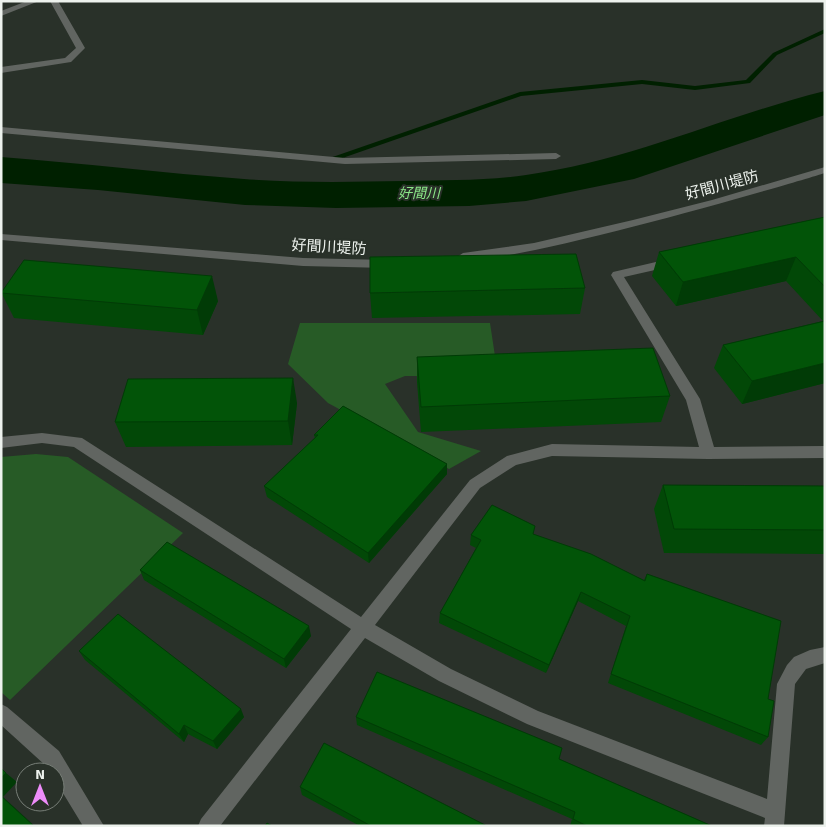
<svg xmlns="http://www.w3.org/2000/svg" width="826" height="827" font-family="Signika,'Noto Sans JP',sans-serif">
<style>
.green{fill:#275b26}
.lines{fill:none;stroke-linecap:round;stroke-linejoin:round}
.stream{fill:#002000;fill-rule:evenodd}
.river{fill:#002000;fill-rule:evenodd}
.minor{fill:#616561;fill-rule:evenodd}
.wall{fill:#024807}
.shaded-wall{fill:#013b06}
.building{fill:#025408;stroke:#013b06}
.labels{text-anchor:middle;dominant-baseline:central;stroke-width:4;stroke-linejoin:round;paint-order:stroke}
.far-water-label{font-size:14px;font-style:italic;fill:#8be788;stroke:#293129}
.street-label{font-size:15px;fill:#edf2ed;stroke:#293129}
</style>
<rect width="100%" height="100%" fill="#293129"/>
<g class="green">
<path d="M300 323H490L498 376H405L385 384 418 432 481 451 449 469 328 403 288 364Z"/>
<path d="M36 454 68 457 183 533 10 700 1 692V457Z"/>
</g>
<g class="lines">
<path class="stream" d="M825 29V33L777 55 750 83 695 90 642 84 521 96 331 162H325L324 160 520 92 642 80 695 86 746 80 773 53Z"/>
<path class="river" d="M825 91V115L634 179 526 201 469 206 336 208 245 205 98 190 1 183V157C82 163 163 173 244 179 297 183 351 182 404 181 445 180 485 181 526 175 630 161 724 116 825 91Z"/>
<g class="minor">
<path d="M27 1H39L1 16V11Z"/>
<path d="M50 1H58L85 48 71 62 1 73V67L65 58 76 48Z"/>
<path d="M1 127 345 158 556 153 561 156 556 159 345 164 1 133Z"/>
<path d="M825 167V173C784 186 474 276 457 257L463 253 534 243 633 220 712 200Z"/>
<path d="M1 234 303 258 387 260 393 264 387 268 303 266 1 240Z"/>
<path d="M673 258 679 262 677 265 624 277 700 399 714 447 825 446V458L708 459 552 456 516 465 480 488 375 625 451 669 538 711 767 799 777 684 787 665 794 657 810 650 825 647V663L806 669 795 684 784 826H764L765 818 527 724 439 681 365 638 220 826H198L201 819 351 629 74 447 42 443 1 448V437L42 433 82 438 361 617 470 480 507 456 552 444 699 447 686 400 611 275 613 272Z"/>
<path d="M1 704 7 707 59 751 104 826H83L55 780V772H50L45 765 1 725Z"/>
</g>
</g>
<g class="wall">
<path d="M825 217V383L742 404 714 368 723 345 823 321 786 281 676 306 652 276 659 252Z"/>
<path d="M585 288 580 314 372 318 370 293Z"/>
<path d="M1 292 218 301 203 335 14 318Z"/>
<path d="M417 357 670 396 661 422 421 432 417 382Z"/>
<path d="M297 403 292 445 126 447 115 422Z"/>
<path d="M343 406 447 464V474L369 563 267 497 264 486 315 438 314 435Z"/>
<path d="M663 485 825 486V554L664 553 654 509Z"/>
<path d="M533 534 644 580 647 574 768 699V737L761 745 608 683 626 626 578 601 546 673 439 623 440 613 476 548 470 545 471 535Z"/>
<path d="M140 570 311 636 286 668 144 580Z"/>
<path d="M79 651 244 717 217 749 188 734 184 742 85 660Z"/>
<path d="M356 717 559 759 712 826H570L572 819 357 725Z"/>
<path d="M300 787 487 826H360L302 795Z"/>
</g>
<g class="shaded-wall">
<path d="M796 257 786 281 676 306 683 282Z"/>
<path d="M212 276 218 301 203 335 197 310Z"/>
<path d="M825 363V383L742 404 752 381Z"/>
<path d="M293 378 297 403 292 445 288 421Z"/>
<path d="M447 464V474L369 563 368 553Z"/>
<path d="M581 592 578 601 546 673 549 665Z"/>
<path d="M309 626 311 636 286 668 284 659Z"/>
<path d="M241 709 244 717 217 749 213 741Z"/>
<path d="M184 725 188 734 184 742 179 734Z"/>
<path d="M6 773 17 782 3 797 35 826 1 796V778Z"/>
</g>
<g class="building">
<path d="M825 217V287L796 257 683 282 659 252Z"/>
<path d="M576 254 585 288 370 293V257Z"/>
<path d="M24 260 212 276 197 310 1 293Z"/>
<path d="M825 321V363L752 381 723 345Z"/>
<path d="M653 348 670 396 421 407 417 357Z"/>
<path d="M293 378 288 421 115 422 128 379Z"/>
<path d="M343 406 447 464 368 553 264 486 318 435H314Z"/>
<path d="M663 485 825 486V530L674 529Z"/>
<path d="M492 505 535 526 533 534 591 554 645 581 647 574 781 621 768 699 774 701 768 737 611 674 630 616 581 592 549 665 440 613 481 540 471 535Z"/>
<path d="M167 542 309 626 284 659 140 570Z"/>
<path d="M118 614 241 709 213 741 184 725 179 734 79 651Z"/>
<path d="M377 672 562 748 559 759 712 826H587L573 819 575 812 356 717Z"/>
<path d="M324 743 487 826H371L300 787Z"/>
<path d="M1 768 6 773 1 778Z"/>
<path d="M1 796 34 826H1Z"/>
<path d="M267 823 272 826H265Z"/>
</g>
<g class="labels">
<g class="far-water-label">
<text x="419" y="193">好間川</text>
</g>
<g class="street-label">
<text transform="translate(722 185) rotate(-15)">好間川堤防</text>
<text transform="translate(329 247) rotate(3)">好間川堤防</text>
</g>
</g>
<rect width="826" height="827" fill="none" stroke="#edf2ed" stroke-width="5"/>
<g transform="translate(40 787)"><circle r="24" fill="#293129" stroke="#777e77"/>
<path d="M0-4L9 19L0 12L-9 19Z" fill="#ed8cf9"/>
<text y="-8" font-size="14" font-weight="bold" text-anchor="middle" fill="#edf2ed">N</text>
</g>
</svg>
